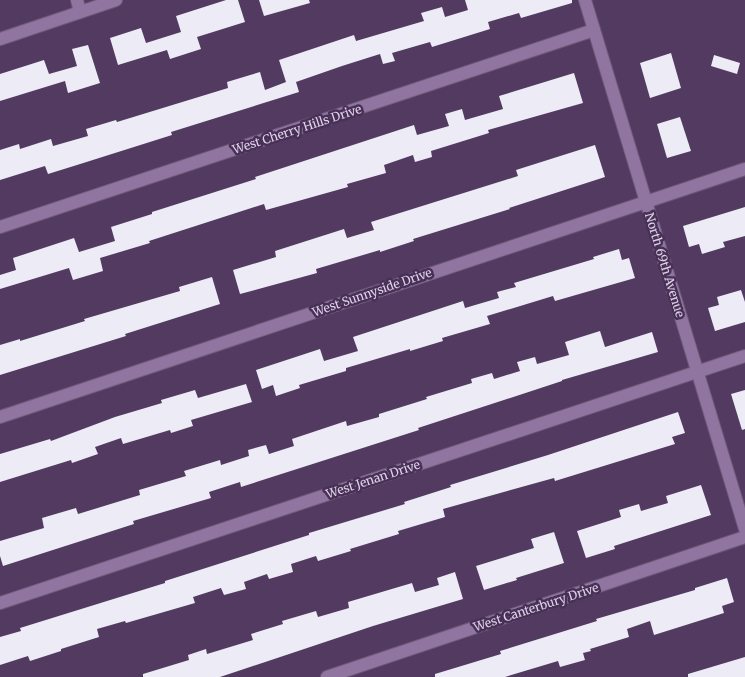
<svg xmlns="http://www.w3.org/2000/svg" width="745" height="677" font-family="Merriweather,serif">
<style>
.building{fill:#edebf6}
.lines{fill:none;stroke-linecap:round;stroke-linejoin:round}
.street-casing{stroke:#6e597a;stroke-width:14}
.street{stroke:#8f75a0;stroke-width:12}
.labels{text-anchor:middle;dominant-baseline:central;stroke-width:5;stroke-linejoin:round;paint-order:stroke}
.street-label{font-size:12px;fill:#e0d2ea;stroke:#483056}
</style>
<rect width="100%" height="100%" fill="#533a61"/>
<g class="building">
<path d="M226 0H238L245 22 197 37 201 49 170 59 167 50 118 65 110 38 141 28 146 43 181 32 176 16Z"/>
<path d="M259 0H309L310 3 264 16Z"/>
<path d="M465 0H572V3L521 18 519 13 488 22 490 29 432 47 430 42 392 53 395 61 383 64 380 54 342 66 296 82 299 92 171 132 172 135 77 165 48 174 45 166 0 180V150L19 144 20 149 51 139 53 146 88 136 86 129 116 120 117 122 228 88 227 82 260 72 265 90 286 82 279 60 354 35 356 41 424 21 421 13 442 7 445 17 468 10Z"/>
<path d="M88 45 100 83 68 93 65 81 0 101V74L44 60 49 74 77 66 72 49Z"/>
<path d="M671 53 681 88 650 98 640 63Z"/>
<path d="M714 55 740 63 737 74 711 66Z"/>
<path d="M574 73 583 103 488 130 489 133 431 151 432 157 415 162 413 155 384 165 386 173 347 184 348 187 266 210 264 204 149 241 150 243 100 258 103 271 73 280 69 268 0 289V275L16 270 13 258 74 238 79 252 115 241 111 227 152 214V212L256 179 255 177 414 125 417 135 449 126 445 114 462 109 465 120 503 109 499 96Z"/>
<path d="M680 117 691 151 667 158 657 124Z"/>
<path d="M595 145 605 177 509 208 510 209 413 239 414 241 380 252V250L316 269 317 273 240 294 233 270 276 257 275 251 344 229 347 238 374 230 371 222 518 176 516 170Z"/>
<path d="M745 207V236L723 242 725 247 702 254 699 244 689 247 683 226Z"/>
<path d="M619 249 622 260 629 258 635 278 555 301 553 296 487 316 490 324 442 338 443 341 410 351V349L346 368V371L299 385 300 388 276 396 273 385 262 389 256 370 320 349 324 361 358 351 353 337 463 301 465 308 499 298 497 292 516 287 514 283 594 259 593 257Z"/>
<path d="M212 277 220 304 125 334 126 336 0 375V345L20 339V341L85 321 84 319 180 291 179 287Z"/>
<path d="M741 290 745 302V322L715 331 708 308 719 305 717 297Z"/>
<path d="M600 331 605 347 652 332 658 352 562 380V381L418 428 419 430 241 487 240 482 209 492 211 498 133 521 134 524 3 566 0 556V541L44 528 42 518 76 508 78 514 140 495 139 490 186 476 184 471 220 460 221 465 249 456 248 450 266 445 269 454 294 446 292 439 346 421 347 426 379 417V414L427 399 426 397 472 383 471 379 492 373 494 379 520 371 517 362 535 357 537 364 569 355 565 342Z"/>
<path d="M246 384 252 402 191 420 193 426 171 433 170 430 123 444 121 438 95 447 98 454 72 463 71 460 0 482V454L50 439 51 441 115 417 162 403 161 400 195 390 198 398Z"/>
<path d="M745 390V429L742 430 731 394Z"/>
<path d="M678 412 685 433 672 437 675 444 555 481 554 478 443 509 445 517 398 531 399 534 350 549 351 551 318 561 316 556 291 564 293 572 269 579 267 574 244 582 246 589 224 595 221 588 193 597 195 603 126 623 125 621 97 629 99 637 61 649V651L30 661 28 656 0 665V637L21 631 20 628 165 583V581L309 535V533L405 504 404 502 451 487 450 485 548 455Z"/>
<path d="M701 485 711 515 614 546 615 549 586 558 577 531 621 517 619 510 639 504 641 511 668 503 666 496Z"/>
<path d="M554 532 564 563 516 578 517 580 484 590 476 566 534 548 531 539Z"/>
<path d="M455 572 463 599 373 626 220 677H143V674L189 660 188 655 206 649 207 654 253 640 251 634 283 624 282 621 316 611 318 617 349 608 348 602 412 583 415 592 439 585 437 578Z"/>
<path d="M727 578 734 602 722 606 724 613 654 635 650 621 627 629 629 637 590 649 591 651 583 653 585 660 560 667 558 661 505 677H435V674L501 654 500 651 597 621 596 619 695 590V588Z"/>
<path d="M745 657V677H688V674Z"/>
</g>
<g class="lines">
<defs>
<g id="street">
<path d="M77 0 80 12"/>
<path d="M585 0 745 529"/>
<path d="M0 39 116 0"/>
<path d="M0 227 594 30"/>
<path d="M0 417 745 169"/>
<path d="M0 603 745 356"/>
<path d="M327 677 745 537"/>
</g>
</defs>
<use href="#street" class="street-casing"/>
<use href="#street" class="street"/>
</g>
<g class="labels">
<g class="street-label">
<text transform="translate(297 129) rotate(-18)">West Cherry Hills Drive</text>
<text transform="translate(665 265) rotate(73)">North 69th Avenue</text>
<text transform="translate(372 292) rotate(-19)">West Sunnyside Drive</text>
<text transform="translate(373 479) rotate(-18)">West Jenan Drive</text>
<text transform="translate(536 607) rotate(-18)">West Canterbury Drive</text>
</g>
</g>
</svg>
